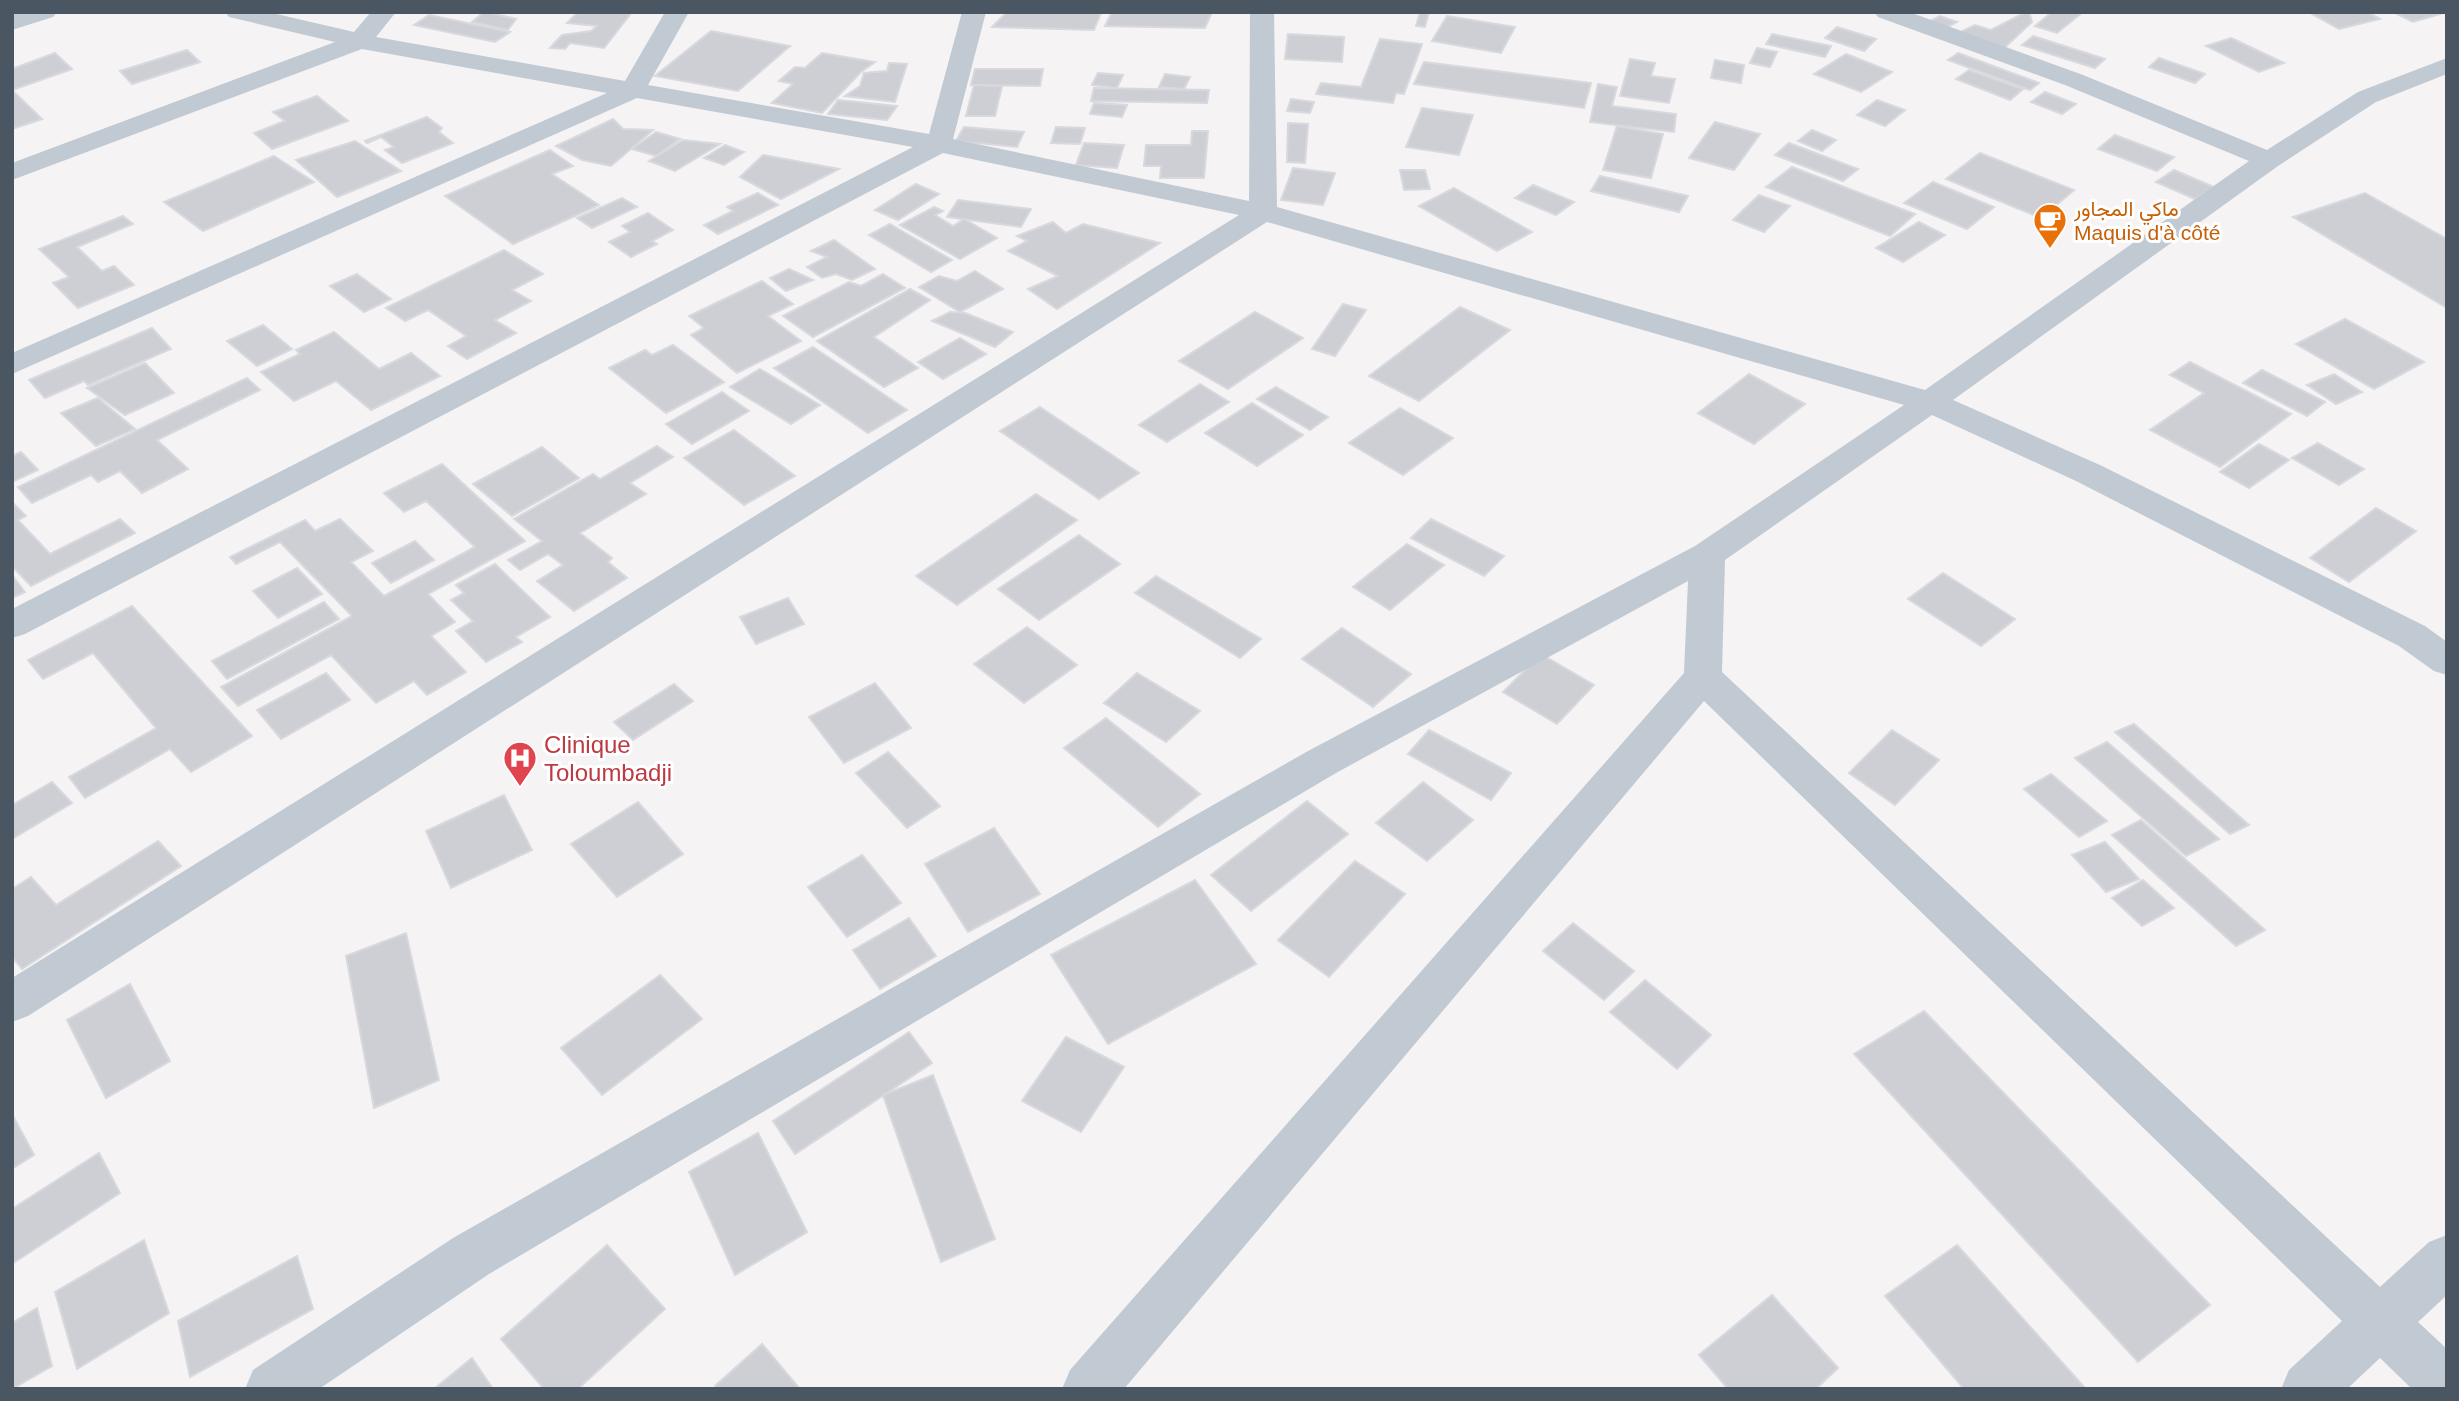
<svg xmlns="http://www.w3.org/2000/svg" width="2459" height="1401" font-family="Arial,Vazirmatn,sans-serif">
<style>
.building{fill:#cdcfd5;stroke:#d7d9de;stroke-width:2}
.lines{fill:none;stroke-linecap:round;stroke-linejoin:round}
.street{fill:#c1cad2;fill-rule:evenodd}
.labels{text-anchor:middle;dominant-baseline:central;stroke-width:6;stroke-linejoin:round;paint-order:stroke}
.far-food-label{font-size:21px;fill:#c56008;stroke:#fff;text-anchor:start}
.health-label{font-size:24px;fill:#be3a42;stroke:#fff;text-anchor:start}
</style>
<rect width="100%" height="100%" fill="#f5f3f3"/>
<g class="building">
<path d="M484 12H486L516 19 508 30 472 22Z"/>
<path d="M578 12 601 13 632 12 604 48 570 43 565 49 550 48 562 35 591 31 597 26 567 23Z"/>
<path d="M1007 12H1072L1101 13 1094 30 992 27Z"/>
<path d="M1112 12H1212L1205 28 1105 26Z"/>
<path d="M1420 12H1429L1425 27 1416 26Z"/>
<path d="M2026 12H2029L2032 22 2003 49 1958 33 1975 25 1991 30Z"/>
<path d="M2052 12H2083L2057 33 2035 26Z"/>
<path d="M2367 12 2380 19 2339 29 2310 13Z"/>
<path d="M2393 12H2436L2440 14 2413 22Z"/>
<path d="M429 15 510 32 495 42 414 25Z"/>
<path d="M1447 16 1515 27 1501 53 1432 41Z"/>
<path d="M1940 16 1957 22 1944 29 1928 22Z"/>
<path d="M1837 27 1876 39 1864 51 1825 38Z"/>
<path d="M711 31 790 46 738 91 655 76Z"/>
<path d="M1288 34 1344 37 1342 62 1285 59Z"/>
<path d="M1772 34 1831 46 1825 57 1766 44Z"/>
<path d="M2033 36 2105 59 2095 68 2022 45Z"/>
<path d="M2231 38 2284 63 2259 72 2206 46Z"/>
<path d="M1380 39 1422 44 1404 94 1396 93 1393 103 1316 94 1321 83 1361 87Z"/>
<path d="M1757 48 1777 52 1770 67 1750 63Z"/>
<path d="M187 50 200 62 132 84 120 71Z"/>
<path d="M55 53 72 69 12 90V69Z"/>
<path d="M822 53 875 62 861 72 822 113 772 103 793 84 779 81 795 67 805 68Z"/>
<path d="M1958 53 2039 83 2030 90 1948 60Z"/>
<path d="M1846 54 1892 72 1861 92 1814 74Z"/>
<path d="M2159 58 2205 74 2195 83 2149 67Z"/>
<path d="M1630 59 1655 63 1651 76 1675 79 1669 103 1620 96Z"/>
<path d="M1715 60 1744 65 1741 83 1711 78Z"/>
<path d="M1424 62 1591 83 1584 108 1414 84Z"/>
<path d="M889 63 907 64 895 102 845 96 860 86 864 73 887 71Z"/>
<path d="M975 69H1043L1040 86 971 85Z"/>
<path d="M1969 70 2023 89 2010 100 1956 79Z"/>
<path d="M1098 73 1123 75 1117 88 1092 85Z"/>
<path d="M1165 74 1190 77 1184 89 1159 87Z"/>
<path d="M1598 84 1617 87 1612 106 1676 114 1674 132 1590 122Z"/>
<path d="M974 85 1002 86 995 116H966Z"/>
<path d="M1094 88 1209 90 1207 103 1091 101Z"/>
<path d="M12 90 14 92 42 119 12 129Z"/>
<path d="M2045 92 2076 104 2062 114 2031 102Z"/>
<path d="M317 96 348 121 272 149 254 133 285 121 273 112Z"/>
<path d="M1291 99 1314 102 1310 113 1287 111Z"/>
<path d="M838 100 897 106 887 120 828 114Z"/>
<path d="M1877 100 1905 110 1885 126 1857 115Z"/>
<path d="M1094 103 1127 105 1122 117 1090 114Z"/>
<path d="M1422 108 1473 115 1459 155 1406 147Z"/>
<path d="M427 117 442 128 439 132 453 143 402 163 385 150 394 147 381 137 367 143 365 141Z"/>
<path d="M613 119 623 129 653 130 611 166 582 160 556 146Z"/>
<path d="M1715 122 1760 134 1734 170 1689 158Z"/>
<path d="M1288 123 1308 124 1305 163 1287 162Z"/>
<path d="M1617 126 1663 134 1651 178 1603 170Z"/>
<path d="M964 127 1024 132 1017 147 956 141Z"/>
<path d="M1056 127 1085 128 1080 144 1051 143Z"/>
<path d="M1812 130 1836 140 1822 151 1798 141Z"/>
<path d="M1192 131H1208L1204 178H1160L1161 166H1144L1146 145H1191Z"/>
<path d="M656 132 680 139 656 156 632 149Z"/>
<path d="M2115 135 2174 157 2157 171 2098 149Z"/>
<path d="M683 140 720 144 675 171 649 161Z"/>
<path d="M355 141 401 171 337 197 296 160Z"/>
<path d="M1084 143 1124 145 1117 168 1076 165Z"/>
<path d="M1789 143 1858 169 1843 181 1775 155Z"/>
<path d="M725 145 744 152 724 165 704 158Z"/>
<path d="M550 150 573 166 552 174 599 205 513 244 445 196Z"/>
<path d="M1980 153 2074 190 2041 218 1946 179Z"/>
<path d="M763 155 839 169 781 199 740 177Z"/>
<path d="M274 156 314 182 203 231 164 202Z"/>
<path d="M1792 167 1915 214 1890 236 1766 187Z"/>
<path d="M1293 168 1335 173 1323 205 1281 200Z"/>
<path d="M1400 170H1425L1430 189 1404 190Z"/>
<path d="M2174 170 2214 187 2195 199 2156 182Z"/>
<path d="M1600 176 1688 196 1679 212 1591 191Z"/>
<path d="M1933 182 1994 207 1967 229 1904 203Z"/>
<path d="M916 184 939 194 898 220 875 210Z"/>
<path d="M1533 185 1574 202 1556 215 1515 198Z"/>
<path d="M1454 188 1532 232 1497 251 1419 206Z"/>
<path d="M758 193 778 205 718 234 704 225 733 211 727 207Z"/>
<path d="M2365 193 2447 239V308L2293 217Z"/>
<path d="M1759 195 1790 206 1764 232 1733 220Z"/>
<path d="M622 198 637 207 592 228 577 218Z"/>
<path d="M958 200 1031 209 1021 227 947 217Z"/>
<path d="M934 207 943 211 935 215 953 226 964 219 997 238 960 259 900 225Z"/>
<path d="M648 213 673 230 652 241 657 244 631 257 609 242 630 232 622 226Z"/>
<path d="M123 216 133 224 77 247 102 271 114 266 134 285 78 308 53 283 69 277 39 249Z"/>
<path d="M1053 222 1066 233 1083 224 1160 243 1057 309 1028 289 1058 276 1008 251 1027 241 1017 236Z"/>
<path d="M1919 222 1945 235 1903 262 1876 248Z"/>
<path d="M890 224 952 260 931 272 869 235Z"/>
<path d="M834 240 875 269 852 280 836 274 822 278 807 267 827 257 811 251Z"/>
<path d="M504 250 543 274 512 290 531 301 495 320 516 333 467 359 448 346 466 336 428 310 405 321 386 308Z"/>
<path d="M789 269 813 280 786 291 770 278Z"/>
<path d="M975 271 1003 289 960 312 919 287 939 276 957 281Z"/>
<path d="M357 274 391 299 364 312 330 286Z"/>
<path d="M883 274 905 288 813 337 783 316 849 282 861 286Z"/>
<path d="M762 281 793 304 768 316 801 341 737 373 691 335 704 328 689 316Z"/>
<path d="M910 289 930 300 874 337 918 368 884 387 817 341Z"/>
<path d="M1343 304 1366 310 1335 356 1312 349Z"/>
<path d="M1460 307 1510 330 1419 401 1369 376Z"/>
<path d="M950 312 965 313 1013 332 995 347 932 321Z"/>
<path d="M1255 312 1303 338 1228 389 1179 361Z"/>
<path d="M2345 319 2424 362 2374 389 2296 344Z"/>
<path d="M263 325 292 349 257 366 227 341Z"/>
<path d="M152 328 171 349 88 385 84 381 45 398 29 380Z"/>
<path d="M334 332 379 369 411 353 440 376 371 410 336 381 294 401 261 372 300 354 296 350Z"/>
<path d="M960 338 986 354 943 379 918 362Z"/>
<path d="M673 345 724 382 666 413 609 368 645 350 652 355Z"/>
<path d="M813 347 907 410 868 433 774 368Z"/>
<path d="M2190 362 2291 414 2220 467 2150 430 2204 393 2170 375Z"/>
<path d="M145 363 174 393 125 415 87 388Z"/>
<path d="M760 369 820 405 791 424 730 387Z"/>
<path d="M2262 370 2325 402 2307 416 2243 383Z"/>
<path d="M1749 374 1805 404 1754 444 1698 413Z"/>
<path d="M2334 374 2362 392 2336 404 2307 385Z"/>
<path d="M247 378 260 390 157 440 188 469 142 493 120 471 98 482 91 475 32 503 18 487Z"/>
<path d="M1200 384 1229 402 1167 442 1139 425Z"/>
<path d="M1276 387 1328 417 1310 430 1257 399Z"/>
<path d="M722 392 749 411 692 444 666 424Z"/>
<path d="M98 398 135 429 96 446 61 413Z"/>
<path d="M1252 403 1303 435 1257 466 1205 433Z"/>
<path d="M1040 407 1139 473 1099 499 1000 431Z"/>
<path d="M1400 408 1453 438 1403 475 1349 443Z"/>
<path d="M734 430 795 476 744 505 684 458Z"/>
<path d="M2318 443 2364 469 2339 485 2292 458Z"/>
<path d="M2259 444 2289 460 2249 488 2220 472Z"/>
<path d="M657 446 673 457 630 483 646 494 580 533 612 558 608 562 627 578 574 611 537 581 563 565 548 554 520 570 508 560 542 541 514 519 593 474 600 479Z"/>
<path d="M542 447 579 478 512 516 473 484Z"/>
<path d="M21 452 38 470 12 482V456Z"/>
<path d="M442 464 525 541 428 594 455 622 431 636 466 672 427 695 414 681 376 703 331 655 238 706 221 687 352 616 280 542 236 564 230 557 305 520 315 531 340 519 373 551 351 562 384 596 475 547 426 501 404 512 384 493Z"/>
<path d="M1036 494 1077 520 957 605 916 576Z"/>
<path d="M12 502 26 516 18 520 50 554 120 519 135 533 31 586 12 566Z"/>
<path d="M2376 508 2416 531 2349 582 2310 558Z"/>
<path d="M1431 519 1504 556 1484 576 1411 538Z"/>
<path d="M1079 535 1120 564 1039 620 998 589Z"/>
<path d="M415 541 434 560 391 583 372 563Z"/>
<path d="M1407 544 1444 565 1390 610 1353 587Z"/>
<path d="M495 564 550 617 516 637 522 642 486 662 456 631 473 621 451 600 464 593 456 585Z"/>
<path d="M297 568 322 594 278 618 253 591Z"/>
<path d="M1943 573 2015 619 1981 646 1908 599Z"/>
<path d="M12 575 25 592 12 598Z"/>
<path d="M1156 576 1261 639 1240 658 1135 593Z"/>
<path d="M788 598 804 624 756 644 740 617Z"/>
<path d="M324 602 339 619 227 679 212 661Z"/>
<path d="M132 606 252 736 191 772 170 749 85 798 69 777 156 728 93 653 43 679 28 660Z"/>
<path d="M1027 627 1077 665 1024 703 974 664Z"/>
<path d="M1342 628 1411 674 1373 707 1302 659Z"/>
<path d="M1541 654 1594 685 1557 724 1503 692Z"/>
<path d="M326 673 350 700 281 739 257 710Z"/>
<path d="M1137 673 1200 711 1166 742 1104 703Z"/>
<path d="M875 683 911 728 844 763 809 717Z"/>
<path d="M674 684 693 701 633 740 614 722Z"/>
<path d="M1106 718 1200 794 1158 827 1064 748Z"/>
<path d="M2134 724 2249 825 2230 834 2115 732Z"/>
<path d="M1429 730 1511 773 1491 800 1408 754Z"/>
<path d="M1892 730 1939 760 1895 805 1849 773Z"/>
<path d="M2107 742 2219 839 2186 856 2075 758Z"/>
<path d="M888 752 940 806 907 828 856 773Z"/>
<path d="M2051 774 2107 821 2079 837 2024 789Z"/>
<path d="M52 782 72 803 12 839V805Z"/>
<path d="M1423 782 1473 820 1427 861 1376 823Z"/>
<path d="M504 795 532 850 451 888 426 831Z"/>
<path d="M1307 801 1348 834 1251 911 1211 875Z"/>
<path d="M638 802 683 854 617 897 571 844Z"/>
<path d="M2141 820 2265 930 2236 946 2112 835Z"/>
<path d="M994 828 1040 894 968 932 925 864Z"/>
<path d="M158 841 181 866 22 969 12 957V889L31 877 56 905Z"/>
<path d="M2105 842 2139 879 2106 892 2072 855Z"/>
<path d="M862 855 901 903 847 937 808 887Z"/>
<path d="M1355 861 1405 894 1329 977 1278 940Z"/>
<path d="M1195 880 1256 964 1108 1044 1051 955Z"/>
<path d="M2143 880 2174 908 2142 926 2112 898Z"/>
<path d="M909 918 936 956 880 989 853 950Z"/>
<path d="M1573 923 1634 971 1604 1000 1543 951Z"/>
<path d="M406 933 439 1080 374 1108 346 956Z"/>
<path d="M660 975 702 1019 602 1095 561 1048Z"/>
<path d="M1645 980 1711 1035 1677 1069 1610 1012Z"/>
<path d="M130 984 170 1061 106 1098 67 1020Z"/>
<path d="M1924 1011 2210 1305 2138 1362 1854 1054Z"/>
<path d="M909 1032 932 1063 795 1154 773 1121Z"/>
<path d="M1066 1037 1124 1067 1081 1132 1022 1101Z"/>
<path d="M933 1075 995 1239 941 1262 883 1095Z"/>
<path d="M12 1114 34 1155 12 1169Z"/>
<path d="M758 1133 807 1232 735 1275 689 1172Z"/>
<path d="M99 1153 120 1193 12 1264V1209Z"/>
<path d="M144 1240 169 1313 77 1369 55 1292Z"/>
<path d="M607 1245 665 1309 578 1389H544L501 1339Z"/>
<path d="M1957 1245 2086 1389H1964L1885 1296Z"/>
<path d="M297 1256 313 1309 190 1377 178 1321Z"/>
<path d="M1772 1295 1838 1368 1816 1389H1728L1699 1355Z"/>
<path d="M37 1308 52 1366 12 1389V1323Z"/>
<path d="M762 1344 800 1389H717L715 1386Z"/>
<path d="M472 1358 493 1389H434Z"/>
</g>
<g class="lines">
<g class="street">
<path d="M21 12H57L53 17 12 30V15Z"/>
<path d="M225 12H268L354 32 371 12H396L376 37 625 81 665 12H689L648 85 929 134 962 12H986L953 139 1249 201 1250 12H1274L1277 207 1925 390 2249 161 2065 85 1878 17 1874 12H1909L2083 75 2267 150 2358 92 2447 58V74L2376 102 2278 166 1953 400 2100 465 2425 626 2447 642V675L2434 671 2399 646 2076 481 1932 415 1725 560 1722 672 2380 1287 2429 1242 2447 1235V1295L2418 1322 2447 1349V1389H2412L2380 1358 2347 1389H2281L2289 1370 2342 1321 1704 701 1124 1389H1062L1070 1370 1684 673 1688 581 1336 773 489 1274 319 1389H245L253 1370 453 1238 1308 751 1695 546 1904 405 1267 222 28 1016 12 1022V978L1239 215 943 153 25 634 12 638V609L913 147 637 98 12 374V353L607 93 362 49 12 180V163L335 42 229 17Z"/>
</g>
</g>
<defs>
<symbol id="cafe-pin" viewBox="-11 -11 22 30"><path d="M0 17L-7.5 6A9.5 9.5 0 1 1 7.5 6Z" fill="#e8710a" stroke="#fff"/><path d="M-5.5-4.5H6V0H3Q3 3.5 0 3.5H-2.5Q-5.5 3.5-5.5 0ZM3-3.2v2h1.7v-2ZM-6 4.5H4V6H-6Z" fill="#fff"/></symbol>
<symbol id="hospital-pin" viewBox="-11 -11 22 30"><path d="M0 17L-7.5 6A9.5 9.5 0 1 1 7.5 6Z" fill="#e0444e" stroke="#fff"/><path d="M-5-5h3v3.5h4V-5h3V5h-3V1.5h-4V5h-3Z" fill="#fff"/></symbol>
</defs>
<g fill-rule="evenodd">
<use href="#cafe-pin" x="2031" y="201" width="38" height="52"/>
<use href="#hospital-pin" x="501" y="739" width="38" height="52"/>
</g>
<g class="labels">
<g class="far-food-label">
<text x="2074" y="208">ماكي المجاور<tspan x="2074" dy="24">Maquis d'à côté</tspan></text>
</g>
<g class="health-label">
<text x="544" y="744">Clinique<tspan x="544" dy="28">Toloumbadji</tspan></text>
</g>
</g>
<rect width="2459" height="1401" fill="none" stroke="#4a5661" stroke-width="28"/>
</svg>
